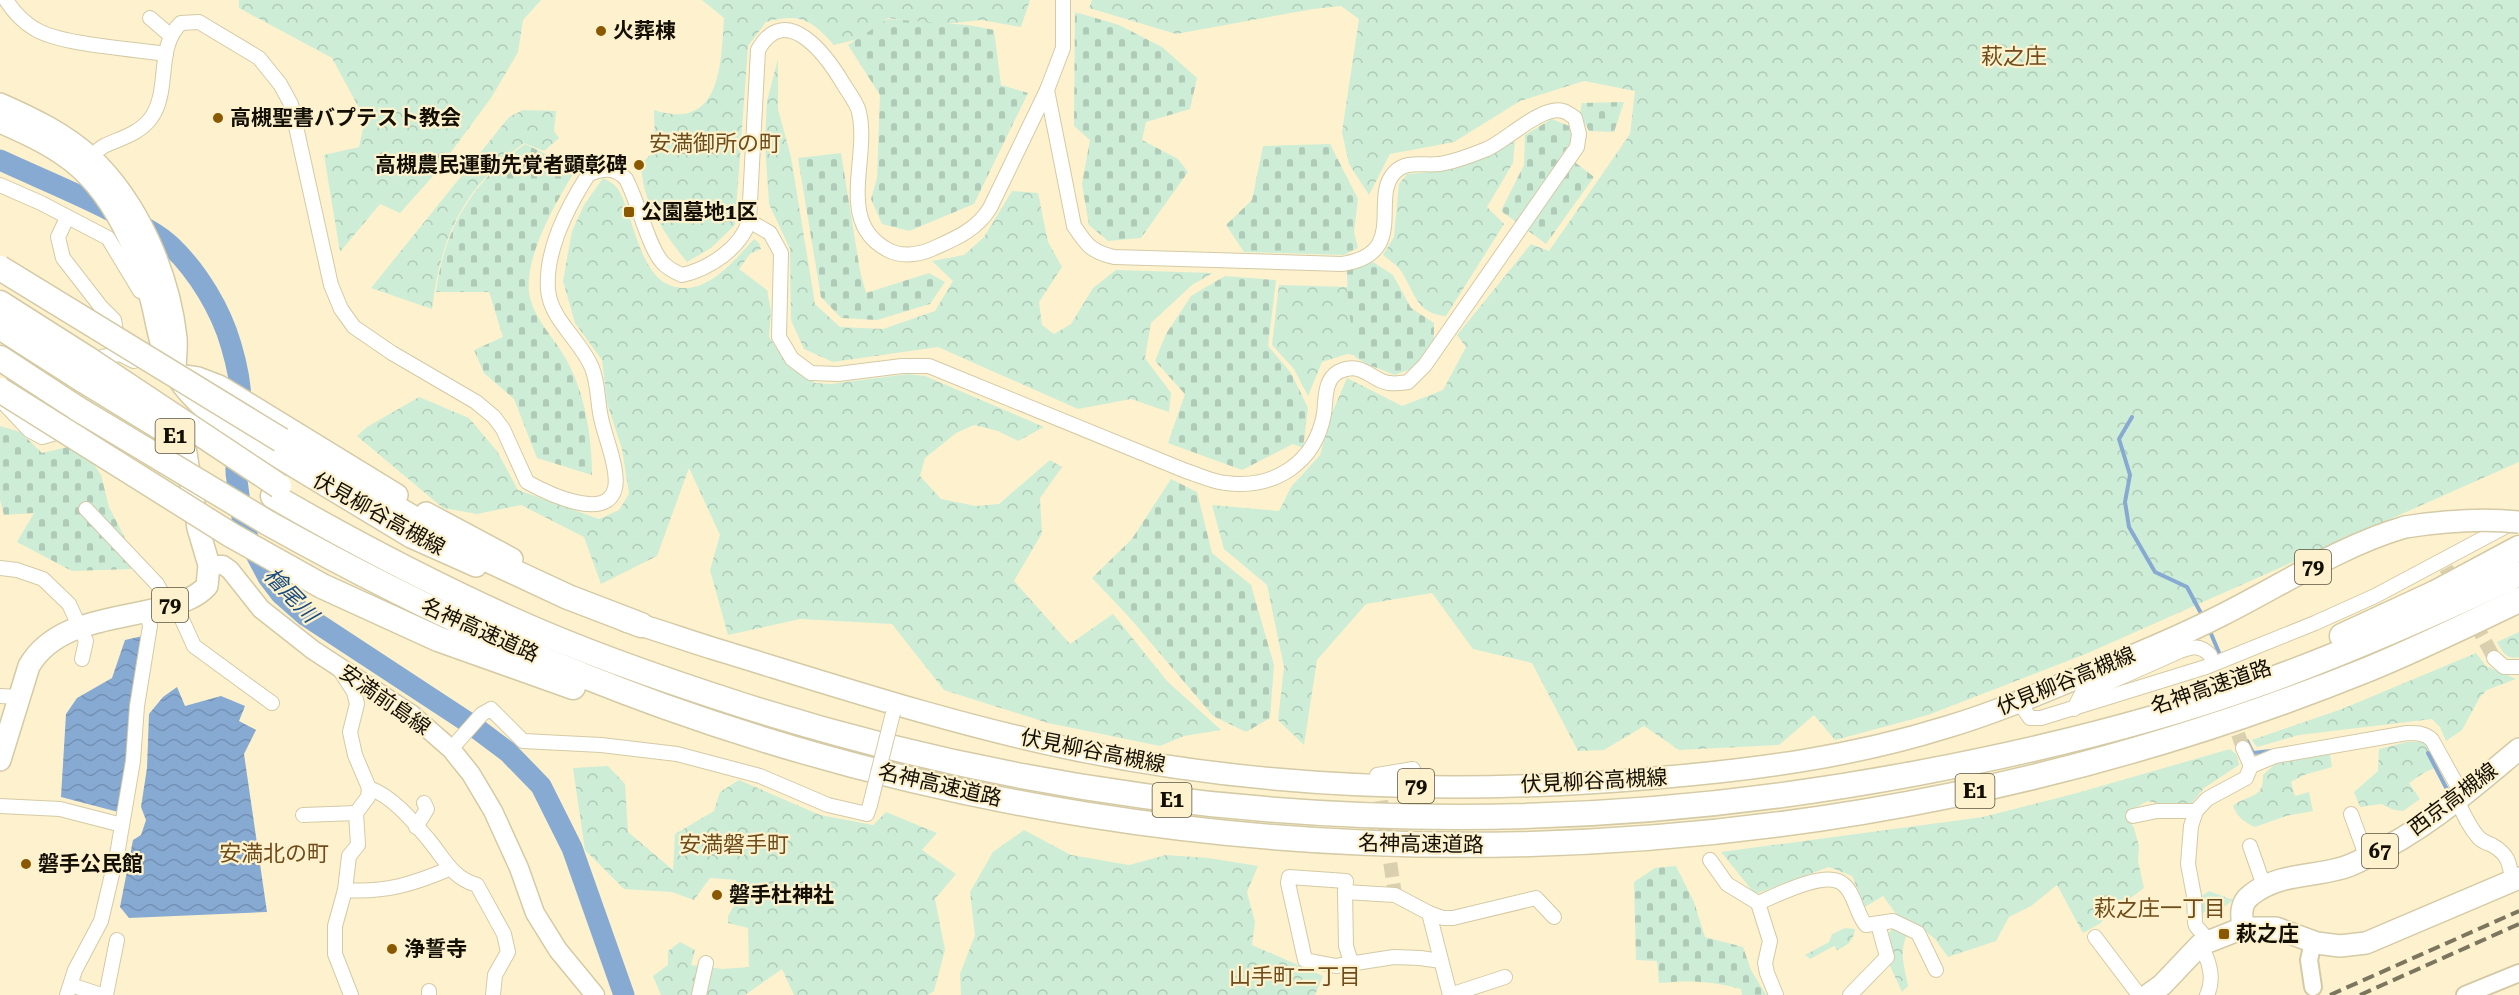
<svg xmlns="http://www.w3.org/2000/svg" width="2519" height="995" font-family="'Roboto Serif','Noto Sans JP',serif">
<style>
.forest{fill:url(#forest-crowns)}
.cemetery{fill:url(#cemetery-stones)}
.water{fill:url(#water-waves)}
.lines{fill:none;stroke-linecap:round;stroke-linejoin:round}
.stream{stroke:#87aad3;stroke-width:4}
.river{stroke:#87aad3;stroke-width:21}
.minor-tunnel{stroke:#dad0af;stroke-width:14;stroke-dasharray:14 7;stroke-linecap:butt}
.minor-casing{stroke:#d4caa5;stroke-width:16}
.tertiary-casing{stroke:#d4caa5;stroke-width:20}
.secondary-casing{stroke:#d4caa5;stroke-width:21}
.primary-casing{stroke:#d4caa5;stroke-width:24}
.motorway-casing{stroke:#d4caa5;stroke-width:27}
.minor{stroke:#fff;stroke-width:14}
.tertiary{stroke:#fff;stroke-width:16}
.secondary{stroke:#fff;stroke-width:18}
.primary{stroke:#fff;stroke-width:21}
.motorway{stroke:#fff;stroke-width:24}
.rail{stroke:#7d765f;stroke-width:4;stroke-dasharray:12 6;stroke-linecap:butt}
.minor-bridge-casing{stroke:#d4caa5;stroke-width:16;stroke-linecap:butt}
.primary-bridge-casing{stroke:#d4caa5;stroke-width:24;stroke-linecap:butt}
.motorway-bridge-casing{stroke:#d4caa5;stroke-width:27;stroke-linecap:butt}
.minor-bridge{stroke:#fff;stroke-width:14}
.primary-bridge{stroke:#fff;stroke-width:21}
.motorway-bridge{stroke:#fff;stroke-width:24}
.poi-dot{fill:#8a5800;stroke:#fdf2cd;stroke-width:2}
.labels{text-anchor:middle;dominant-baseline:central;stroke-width:4.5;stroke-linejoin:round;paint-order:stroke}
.shield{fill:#fdf2cd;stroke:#595340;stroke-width:1.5}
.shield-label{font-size:20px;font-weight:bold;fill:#130f04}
.poi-label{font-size:21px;font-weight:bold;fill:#130f04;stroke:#fdf2cd;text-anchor:start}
.street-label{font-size:21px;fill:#130f04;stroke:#fdf2cd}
.neighbourhood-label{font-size:22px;fill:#6f4c1b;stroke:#fdf2cd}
.water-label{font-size:22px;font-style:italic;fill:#1a4b7f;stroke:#fdf2cd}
</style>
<defs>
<pattern id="forest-crowns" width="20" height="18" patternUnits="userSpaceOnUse" patternTransform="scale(1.5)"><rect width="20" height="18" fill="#cdedd7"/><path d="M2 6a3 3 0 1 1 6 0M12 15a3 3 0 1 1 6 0" fill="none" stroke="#afcab7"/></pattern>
<pattern id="cemetery-stones" width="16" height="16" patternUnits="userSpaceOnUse" patternTransform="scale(1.5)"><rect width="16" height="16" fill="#cdedd7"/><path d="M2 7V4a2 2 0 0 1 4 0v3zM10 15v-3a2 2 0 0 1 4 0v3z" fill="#afcab7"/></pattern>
<pattern id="water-waves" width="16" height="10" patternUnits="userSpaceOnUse" patternTransform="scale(1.5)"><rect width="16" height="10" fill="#87aad3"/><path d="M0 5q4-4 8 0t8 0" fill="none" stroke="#7491b4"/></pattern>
</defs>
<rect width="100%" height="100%" fill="#fdf2cd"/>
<g class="forest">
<path d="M239 0H541L523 20 518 52 491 98 434 175 400 213 380 204 340 252 324 155 359 147 365 119 332 58 239 8Z"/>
<path d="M702 0H1030L1021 27 981 20 936 25 888 18 866 37 834 45C811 19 799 13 766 22L748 46 735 225 711 248 687 262C666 236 639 198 642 163L655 150 654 110C721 132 721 65 724 18Z"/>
<path d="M1092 0H2519V462L2088 653 1928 715 1835 740 1814 715 1779 745 1679 750 1644 726 1604 750 1578 751 1532 663 1473 649 1432 593 1366 604 1317 660 1304 745 1278 720 1284 667 1267 585 1224 549 1212 505 1279 511 1291 487 1320 455 1332 413 1347 378 1402 406 1443 390 1466 347 1457 335 1531 244 1549 251 1630 134 1635 91 1584 81 1520 101 1454 142 1390 154 1369 195 1349 164 1342 132 1359 19 1341 6 1313 9 1176 34 1089 8Z"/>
<path d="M778 59V109L791 157 815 304 840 327 883 329 935 311 953 281 932 261 964 255 984 237 1012 191 1038 193 1048 242 1062 267 1039 302 1042 325 1054 334 1071 324 1093 288 1116 270 1213 273 1192 285 1151 323 1145 358 1171 393 1169 412 1131 399 1078 409 938 347 833 362 804 349 791 320 790 249 769 204 765 144 767 101Z"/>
<path d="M523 110 556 111 554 131 559 138 544 151 524 143C464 187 441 235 432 309L371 288 509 117Z"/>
<path d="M1515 140 1513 163 1487 207 1504 224 1446 316C1416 314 1415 292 1401 271 1397 265 1389 260 1383 255L1394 237 1399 184 1407 174C1450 171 1479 164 1515 140Z"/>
<path d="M603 178C608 181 615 184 618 189 634 216 639 276 672 286 705 297 733 262 754 239L759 243 761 249 750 254 739 269 767 290 771 311 769 337 782 357 815 383 831 384 908 374 925 376 1044 427 1018 441 998 431 974 425 956 433 925 458 920 476 941 499 976 506 999 504 1050 460 1062 467 1040 498 1042 533 1014 581 1070 644 1113 614 1167 681 1221 730 1184 736 1160 746 1048 723 944 690 892 624 800 619 728 635 710 570 720 535 689 468 657 556 601 584 584 537 521 505 477 514 443 508 357 436 367 427 419 397 469 418 497 451 518 490 599 519 619 510 629 494 622 449 607 403 602 360 575 323 563 281 572 231 584 205Z"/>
<path d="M1279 285 1347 287 1352 314 1373 359 1347 354 1322 362 1308 396 1294 369 1272 345Z"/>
<path d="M2519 632V657C2506 660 2503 652 2497 642Z"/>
<path d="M2476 653 2486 666 2516 679 2487 690 2480 697 2462 730 2446 741 2440 727 2432 719 2299 735 2257 747 2252 740 2342 709Z"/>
<path d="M2407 742H2424L2432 751 2436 767 2422 774 2409 783 2420 799 2403 811 2394 810 2381 804 2360 807 2354 792 2378 771 2379 749Z"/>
<path d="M2230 749 2237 755 2239 765 2204 788 2191 804 2166 805 2148 801 2125 813 2134 828 2139 846 2138 861 2144 888 2124 903 2107 912 2101 923 2083 933 2057 885 2031 906 2009 917 1996 941 1948 957 1935 939 1919 926 1899 918 1883 896 1865 907 1852 876 1829 867 1755 894 1721 852 1983 817 2077 793Z"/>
<path d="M2330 754 2332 767 2304 775 2291 782 2295 796 2309 792 2313 811 2286 816 2255 827C2244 822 2238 818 2233 806 2247 794 2264 800 2263 775L2275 764Z"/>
<path d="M608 766 625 784 628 832 673 870 675 834 714 811 720 792 739 780 820 815 873 825 886 812 937 833 922 850 956 874 935 899 945 950 934 991 928 995H794L782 969 745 995H661L653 976 668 965V951L680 942 695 950 691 965 723 969 749 967 748 928 728 923V916L735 904 736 880 710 878 694 900 672 892 624 889 585 850 573 768Z"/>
<path d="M1024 830 1071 855 1129 865 1166 855 1208 858 1258 866 1247 892 1255 922 1252 945 1323 976 1315 995H961L960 974 975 935 970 892 993 852Z"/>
<path d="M2209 891 2233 900 2213 916 2207 911 2200 914V897Z"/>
<path d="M1845 928 1855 929C1853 942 1848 945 1837 950L1834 946 1810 959 1805 955 1829 942 1832 934Z"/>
<path d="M1893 928 1908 933C1898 951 1905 967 1908 986L1902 992 1889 964 1893 953 1889 933Z"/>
</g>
<g class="cemetery">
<path d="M1075 12 1119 25 1162 47 1197 78 1190 109 1146 122 1142 140 1178 159 1188 172 1141 238 1108 241 1089 225 1082 184 1090 140 1074 126Z"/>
<path d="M888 19 968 25 994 30 1001 85 1028 93 974 204 909 231 882 224 871 199 877 178 880 95 848 45Z"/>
<path d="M1624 102 1614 132 1589 131 1580 114 1582 103Z"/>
<path d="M1552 119 1569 126 1572 140 1563 153 1594 177 1546 244 1501 211 1524 165 1525 135Z"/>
<path d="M525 144 576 169C557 201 525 254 529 292 533 319 554 337 566 359 585 393 592 437 592 475L537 458 514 399 484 373 474 350 503 337 489 292H436C444 229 473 181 525 144Z"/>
<path d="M1330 144 1358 199 1354 232 1358 248 1344 255 1244 252 1226 225 1252 200 1263 146Z"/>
<path d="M841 153 860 271 866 293 929 273 945 282 930 304 877 320 841 318 821 297 798 158Z"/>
<path d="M1373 262 1393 275 1411 308 1434 323V340L1413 368 1395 375 1369 365 1355 357 1348 302 1347 271Z"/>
<path d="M1225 276 1276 280 1268 346 1291 373 1308 408 1303 448 1293 444 1242 470 1168 443 1185 394 1155 361 1166 334 1191 296Z"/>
<path d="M0 426 20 432 42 453 81 444 101 475 109 507 124 536 132 569 72 571 17 542 34 513 4 515 0 500Z"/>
<path d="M1171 479 1197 492 1212 553 1251 585 1274 665 1270 718 1246 732 1213 716 1129 617 1092 578 1132 539Z"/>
<path d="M1676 866 1694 902 1705 937 1743 947 1751 970 1766 995H1742L1741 989C1713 981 1688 980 1659 983L1657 961 1636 960 1634 882 1655 868Z"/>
</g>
<g class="water">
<path d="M147 635 122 813 61 797 66 714 77 698 112 678 125 640Z"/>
<path d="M177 687 185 706 221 696 245 706 239 721 256 730 244 754 267 912 129 918 120 907 133 840 141 835 146 820 141 807 147 768 149 714 163 697Z"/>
</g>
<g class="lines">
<g class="stream">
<path d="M2132 417 2119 439 2130 475 2125 502 2129 527 2155 572 2187 587 2203 617"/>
<path d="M2209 629 2220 655"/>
<path d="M2247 741 2253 753 2271 751"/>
<path d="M2428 753 2450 795"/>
</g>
<g class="river">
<path d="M0 160C39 178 79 194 117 214 136 223 157 232 172 247 198 272 221 310 231 345 237 365 243 391 240 413"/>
<path d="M236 443V473L243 525 251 545 268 577 281 594 306 616 472 725 508 752 541 786 572 848 624 995"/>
</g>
<g class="minor-tunnel">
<path d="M2446 568 2494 658"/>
<path d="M2210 655 2243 748"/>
<path d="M1378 780 1395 895"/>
</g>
<defs>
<g id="minor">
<path d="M6 0C13 11 23 22 35 29 61 45 134 49 166 54"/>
<path d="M150 18 171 36"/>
<path d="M86 161C92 156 97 150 104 146 121 138 139 134 151 118 171 90 155 47 181 23L199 22 259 58 280 84 291 104 331 285 341 309 354 327 392 353 476 402 494 417 503 429 527 482C545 492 607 523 615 488 619 471 606 439 602 422 597 404 599 385 592 368 581 340 551 321 548 290 545 250 567 208 588 175 602 168 615 167 626 179 638 201 648 246 662 262 667 268 675 272 682 275 709 269 741 248 749 221L758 50C786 0 827 56 844 85 849 93 857 103 859 112 870 159 835 222 888 250 901 257 918 255 932 249 954 239 977 230 990 208L1047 90 1063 48V0"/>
<path d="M0 185 41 203 108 238 140 291H144"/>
<path d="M67 218 58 237 63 258 101 307 114 320 118 341"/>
<path d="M749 221 770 233 781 253 779 337 792 359 811 373 838 374 902 366H929L1186 471C1199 475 1213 482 1226 483 1275 489 1315 463 1324 414 1326 400 1324 380 1338 372 1363 360 1371 381 1389 383 1395 384 1402 383 1408 382L1425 365 1577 147 1579 134 1575 118C1572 116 1567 112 1563 111 1542 105 1507 140 1487 149 1472 155 1455 162 1439 164 1424 166 1407 160 1395 172 1369 198 1410 254 1342 264L1114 257C1091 252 1086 244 1074 226L1047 90"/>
<path d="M102 357 120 354 134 361"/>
<path d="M0 399 29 430 42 437 53 434"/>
<path d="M86 509 157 584 169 606"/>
<path d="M0 568 17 570 43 579 69 604 86 641 82 659"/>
<path d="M175 604 194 646 272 703"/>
<path d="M2494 658 2504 667H2519"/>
<path d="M339 669 354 692 357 704 350 732 355 755 369 788C392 796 412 820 428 839 444 858 452 878 477 885L504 934 508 952 495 975 493 995"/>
<path d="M0 696 19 697"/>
<path d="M2019 702 2030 718H2041L2206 667 2315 623 2375 596 2512 523"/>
<path d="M2074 709 2081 695 2180 651C2192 647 2200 644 2210 655"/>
<path d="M2243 748 2251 766 2275 756 2407 733C2417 733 2425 733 2432 740L2463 796"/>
<path d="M451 749 482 714 491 709 523 741 601 745 677 754 760 776 828 805 867 814 870 805"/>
<path d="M1377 775 1413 769"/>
<path d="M2457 800C2463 813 2469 827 2479 838 2483 842 2487 843 2492 845 2508 854 2510 863 2512 881"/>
<path d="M0 806 60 809 122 825"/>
<path d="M2351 814 2367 858"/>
<path d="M303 815 356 813"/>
<path d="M2133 816 2157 811H2196"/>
<path d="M416 827 427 809 424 803"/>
<path d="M2250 846 2264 886"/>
<path d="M1710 860 1727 884 1758 903"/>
<path d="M345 890C385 893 413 884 449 869"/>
<path d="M1345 892 1346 946 1352 965"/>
<path d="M1429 913 1450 995 1505 977"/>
<path d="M2095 937 2139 995"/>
<path d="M2209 941 2196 926 2195 922 2194 896 2188 864 2191 826 2196 811 2207 799 2246 778 2251 766"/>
<path d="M2200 945C2209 959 2215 979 2207 995"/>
<path d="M1441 961 1420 958 1394 957 1336 966 1305 960 1288 883 1289 877 1346 881 1345 892 1395 895 1429 913 1443 918H1453L1536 898 1554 917"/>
<path d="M71 985 101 995"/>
<path d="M67 995 75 970 101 921 118 849 133 761 137 706 150 626 147 611"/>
<path d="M106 995 117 940"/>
<path d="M351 995 335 954V926L345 890 349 856 358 845 356 813 368 797 369 788"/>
<path d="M429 995V991"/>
<path d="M699 995 706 963"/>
<path d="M1776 995 1767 973 1765 963 1770 941 1758 903C1775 896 1826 869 1843 884 1855 893 1856 914 1866 925L1893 921 1918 933 1936 970"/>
<path d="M1850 995 1887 957 1878 924"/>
</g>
<g id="tertiary">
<path d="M2313 987 2309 960 2313 942"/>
<path d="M2465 995 2519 973"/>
</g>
<path id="secondary" d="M209 565H223L230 570 261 609 313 650 411 714 451 749 471 774 493 811 519 868 535 913 558 950 595 995"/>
<g id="primary">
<path d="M0 104C32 118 65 134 91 158 138 202 169 274 176 338 177 348 175 360 175 370"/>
<path d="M0 122C28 134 56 147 79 167 114 198 135 246 148 289 154 306 156 325 161 342 171 377 192 399 219 421L411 537 476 566"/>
<path d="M184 376 198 378 219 386 397 495"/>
<path d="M426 513 512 559"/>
<path d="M626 621C656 629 685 640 715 649 833 685 951 724 1072 749 1263 789 1461 795 1655 778 1754 770 1851 757 1947 727 1991 714 2034 696 2077 678 2126 659 2175 639 2222 615 2282 585 2340 546 2405 527"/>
<path d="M0 760 29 666C55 621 115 620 161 608 179 603 195 599 207 586L209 565 198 528 181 422"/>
<path d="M2243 928C2241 915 2240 903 2251 895 2277 874 2308 877 2338 869 2348 867 2358 862 2367 857 2424 831 2472 788 2519 749"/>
<path d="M2148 995 2162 985 2200 945 2243 928H2276L2317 943 2340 946 2366 943 2519 878"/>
</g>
<g id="motorway">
<path d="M0 303 88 359"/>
<path d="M0 327 78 377"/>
<path d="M0 358 78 409"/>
<path d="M281 440 467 550 568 597 641 625"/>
<path d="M273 496C351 541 431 583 513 620 588 654 667 681 745 706 1130 828 1521 848 1918 773 2034 751 2148 724 2259 684 2348 652 2434 614 2519 574"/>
<path d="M268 523C395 594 526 657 663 706 1216 904 1825 889 2369 669 2420 648 2469 624 2519 600"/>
<path d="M322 586 438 639 573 687"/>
<path d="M2342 636 2435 593 2519 548"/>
</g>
</defs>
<use href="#minor" class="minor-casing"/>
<use href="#tertiary" class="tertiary-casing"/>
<use href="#secondary" class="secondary-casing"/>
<use href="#primary" class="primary-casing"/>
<use href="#motorway" class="motorway-casing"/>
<use href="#minor" class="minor"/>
<use href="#tertiary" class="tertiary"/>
<use href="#secondary" class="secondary"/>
<use href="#primary" class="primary"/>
<use href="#motorway" class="motorway"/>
<g class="rail">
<path d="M2330 995 2519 911"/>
<path d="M2360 995 2519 924"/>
</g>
<defs>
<path id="minor-bridge" d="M870 805 893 713"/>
<path id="primary-bridge" d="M2405 527C2444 521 2480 518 2519 522"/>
<g id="motorway-bridge">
<path d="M0 268 281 440"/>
<path d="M88 359 279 486"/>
<path d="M78 377 181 440"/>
<path d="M0 390 231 535 322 586"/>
<path d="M78 409 268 523"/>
</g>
</defs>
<use href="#minor-bridge" class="minor-bridge-casing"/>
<use href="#primary-bridge" class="primary-bridge-casing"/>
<use href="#motorway-bridge" class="motorway-bridge-casing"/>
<use href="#minor-bridge" class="minor-bridge"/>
<use href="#primary-bridge" class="primary-bridge"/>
<use href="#motorway-bridge" class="motorway-bridge"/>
</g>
<g class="poi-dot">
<circle cx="601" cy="31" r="6"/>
<circle cx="218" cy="118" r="6"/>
<circle cx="639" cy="165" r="6"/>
<rect x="623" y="206" width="12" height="12" rx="3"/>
<circle cx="26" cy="864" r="6"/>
<circle cx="717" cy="895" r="6"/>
<rect x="2218" y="928" width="12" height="12" rx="3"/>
<circle cx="392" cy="949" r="6"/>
</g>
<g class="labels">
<g class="shield">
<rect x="155.5" y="419" width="39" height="34" rx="4.5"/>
<rect x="2295" y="550" width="36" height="34" rx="4.5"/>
<rect x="152" y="588" width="36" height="34" rx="4.5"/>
<rect x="1398" y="769" width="36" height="34" rx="4.5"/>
<rect x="1955.5" y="774" width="39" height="34" rx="4.5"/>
<rect x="1152.5" y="783" width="39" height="34" rx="4.5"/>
<rect x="2362" y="834" width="36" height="34" rx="4.5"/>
</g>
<g class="shield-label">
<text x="175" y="436">E1</text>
<text x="2313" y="567">79</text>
<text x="170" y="605">79</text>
<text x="1416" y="786">79</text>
<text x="1975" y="791">E1</text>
<text x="1172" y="800">E1</text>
<text x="2380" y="851">67</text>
</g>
<g class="poi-label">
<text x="613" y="31">火葬棟</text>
<text x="230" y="118">高槻聖書バプテスト教会</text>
<text x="627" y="165" text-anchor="end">高槻農民運動先覚者顕彰碑</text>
<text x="641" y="212">公園墓地1区</text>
<text x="38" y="864">磐手公民館</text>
<text x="729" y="895">磐手杜神社</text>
<text x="2236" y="934">萩之庄</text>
<text x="404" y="949">浄誓寺</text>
</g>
<g class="street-label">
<text transform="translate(379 514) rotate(29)">伏見柳谷高槻線</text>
<text transform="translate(480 630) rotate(24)">名神高速道路</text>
<text transform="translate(2066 681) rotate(-22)">伏見柳谷高槻線</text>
<text transform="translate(2211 687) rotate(-19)">名神高速道路</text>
<text transform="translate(385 700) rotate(35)">安満前島線</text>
<text transform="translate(1093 751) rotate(11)">伏見柳谷高槻線</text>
<text transform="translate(1594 781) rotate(-3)">伏見柳谷高槻線</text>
<text transform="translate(940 785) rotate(13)">名神高速道路</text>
<text transform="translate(2453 799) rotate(-37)">西京高槻線</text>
<text transform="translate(1421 844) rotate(1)">名神高速道路</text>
</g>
<g class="neighbourhood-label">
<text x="2014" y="56">萩之庄</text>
<text x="715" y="143">安満御所の町</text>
<text x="734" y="844">安満磐手町</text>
<text x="274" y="853">安満北の町</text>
<text x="2160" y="908">萩之庄一丁目</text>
<text x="1295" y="976">山手町二丁目</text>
</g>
<g class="water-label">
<text transform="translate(291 595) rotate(46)">檜尾川</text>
</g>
</g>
</svg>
